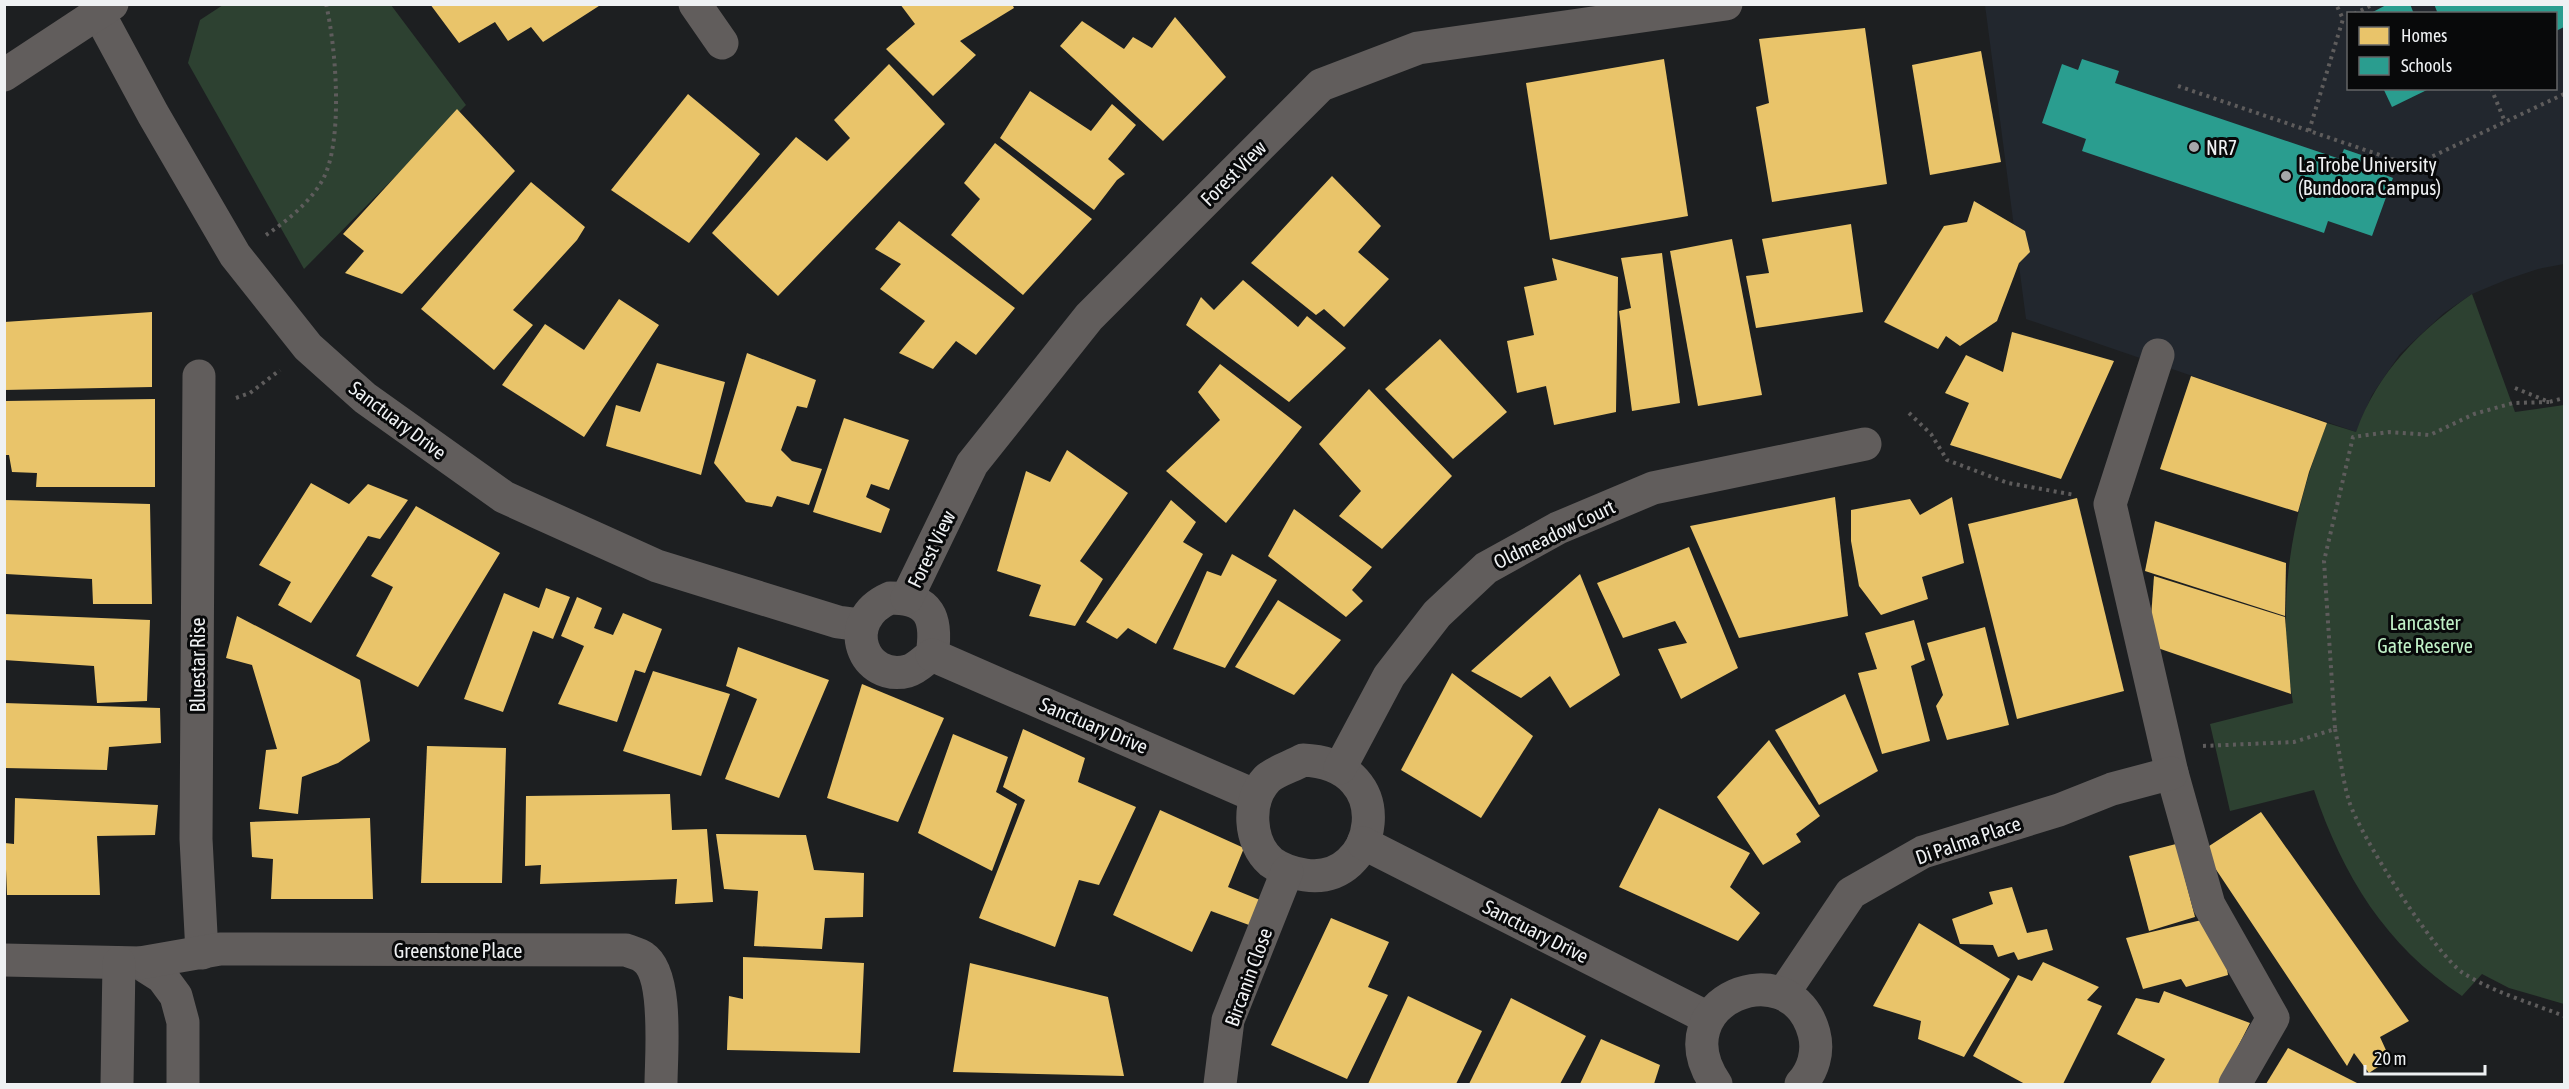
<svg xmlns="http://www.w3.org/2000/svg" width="2569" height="1089" font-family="'Asap Condensed',sans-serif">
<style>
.built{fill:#22272e;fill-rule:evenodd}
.green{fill:#2d4131}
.homes{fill:#e9c46a}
.schools{fill:#2a9d8f}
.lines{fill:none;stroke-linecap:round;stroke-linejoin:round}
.path{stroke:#5e5c5c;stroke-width:4;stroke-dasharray:3 4.5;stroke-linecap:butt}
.minor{stroke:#615d5c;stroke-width:33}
.poi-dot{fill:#a6a8aa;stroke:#08090a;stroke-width:2}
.labels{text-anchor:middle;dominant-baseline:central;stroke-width:6;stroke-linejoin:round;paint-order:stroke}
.poi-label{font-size:20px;fill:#eff1f3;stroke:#08090a;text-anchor:start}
.street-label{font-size:20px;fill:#eff1f3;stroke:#08090a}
.park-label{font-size:20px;fill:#c0f1c7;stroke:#08090a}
</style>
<rect width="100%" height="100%" fill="#1d1f21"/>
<path class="built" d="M1985 5H2564V264L2538 269 2508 279 2472 294 2444 313 2400 354 2372 395 2356 432 2026 319ZM2348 14H2556V88H2348Z"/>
<g class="green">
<path d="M223 5H391L466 105 304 269 188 63 200 20Z"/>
<path d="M2472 294 2515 412 2564 405V1004L2509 988 2482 974 2462 996C2385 945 2343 876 2314 790L2230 811 2210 724 2293 703C2276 601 2290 518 2327 423L2356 432C2378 371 2420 330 2472 294Z"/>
</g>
<g class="homes">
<path d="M430 4H602L543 42 531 27 508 41 495 22 459 43Z"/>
<path d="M900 4H1012L1014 8 960 41 976 55 933 96 886 49 915 24Z"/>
<path d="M1175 17 1226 77 1163 141 1060 46 1082 21 1124 49 1133 37 1152 48Z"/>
<path d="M1865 28 1887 184 1772 202 1756 107 1769 103 1759 39Z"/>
<path d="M1981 51 2001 162 1930 175 1912 65Z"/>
<path d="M1664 59 1688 216 1550 240 1526 83Z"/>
<path d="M889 64 945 124 778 296 712 233 796 137 827 161 850 138 834 120Z"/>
<path d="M1030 91 1091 131 1112 104 1136 125 1108 159 1125 174 1117 180 1094 210 1000 138Z"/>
<path d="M688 94 760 154 689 243 611 190Z"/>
<path d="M457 109 515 171 402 294 345 273 364 251 343 234Z"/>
<path d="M995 143 1092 219 1023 295 951 235 980 199 964 183Z"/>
<path d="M1332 176 1381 226 1358 252 1389 279 1344 327 1324 309 1316 315 1251 263Z"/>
<path d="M531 182 585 227 577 240 513 310 533 325 494 370 421 309Z"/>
<path d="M1974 201 2025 231 2030 252 2019 263 1997 321 1960 346 1946 336 1938 349 1884 322 1944 226 1967 222Z"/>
<path d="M899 221 1015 308 976 355 956 341 933 369 899 353 925 321 880 289 901 264 875 249Z"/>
<path d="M1851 224 1863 312 1756 328 1746 276 1769 273 1762 239Z"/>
<path d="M1732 239 1762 395 1698 406 1670 251Z"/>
<path d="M1662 253 1680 403 1632 411 1619 311 1631 308 1621 258Z"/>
<path d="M1552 258 1618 277 1616 412 1554 425 1546 386 1517 393 1507 341 1534 335 1524 287 1557 280Z"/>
<path d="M1243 280 1298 327 1307 316 1346 348 1289 402 1186 325 1201 297 1214 310Z"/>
<path d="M619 299 659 325 584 437 502 385 545 324 584 350Z"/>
<path d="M152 312V387L4 390V322Z"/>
<path d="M2012 332 2114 361 2061 479 1950 445 1969 403 1945 393 1966 355 2003 372Z"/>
<path d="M1440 339 1507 412 1453 459 1385 389Z"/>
<path d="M747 353 816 380 807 408 797 406 781 450 792 461 822 469 809 505 777 496 772 507 746 502 714 463Z"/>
<path d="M657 363 725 382 701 475 606 446 616 405 640 412Z"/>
<path d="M1220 364 1302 427 1226 523 1166 471 1220 420 1198 392Z"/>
<path d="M2191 376 2327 423 2309 472 2298 512 2160 469Z"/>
<path d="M1369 389 1452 476 1382 549 1339 516 1361 491 1319 444Z"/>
<path d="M155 399V487H36L37 473 12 472 9 455H4V401Z"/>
<path d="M844 418 909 440 889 490 871 484 866 497 890 509 881 533 813 512Z"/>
<path d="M1067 450 1128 493 1080 561 1103 579 1075 626 1029 616 1041 585 997 571 1026 471 1050 482Z"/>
<path d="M311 483 349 504 368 484 408 500 380 539 368 536 311 623 278 605 291 582 259 565Z"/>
<path d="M1835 497 1848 616 1739 638 1690 526Z"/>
<path d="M1952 497 1964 563 1922 577 1928 599 1881 615 1859 586 1851 541V510L1910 499 1920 515Z"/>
<path d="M2077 498 2124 691 2017 719 1968 524Z"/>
<path d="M4 500 150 504 152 604H93L92 579 6 574Z"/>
<path d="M1171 500 1196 522 1183 542 1203 554 1156 644 1128 628 1117 639 1086 622Z"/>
<path d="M416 506 500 553 418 687 356 656 393 587 371 576Z"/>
<path d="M1294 509 1372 567 1352 590 1363 601 1346 617 1268 556Z"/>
<path d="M2155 521 2286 563 2285 616 2145 571Z"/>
<path d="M1689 547 1738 668 1681 699 1658 649 1687 643 1675 621 1623 638 1597 583Z"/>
<path d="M1232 554 1277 580 1225 668 1173 649 1207 571 1221 576Z"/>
<path d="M1580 574 1620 675 1570 708 1550 676 1521 698 1471 671Z"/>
<path d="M2154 576 2285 617 2291 694 2149 645Z"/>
<path d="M546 588 570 597 553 639 533 631 503 712 464 699 504 593 539 608Z"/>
<path d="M577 597 602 608 594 628 613 635 623 613 662 629 645 673 635 670 617 722 558 704 584 646 561 636Z"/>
<path d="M1278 600 1341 640 1294 695 1235 667Z"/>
<path d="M4 614 150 620 147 701 97 703 94 666 4 660Z"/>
<path d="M237 616 360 680 370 741 338 763 302 777 298 814 259 809 266 750 277 749 252 665 226 658Z"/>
<path d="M1914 620 1925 660 1911 666 1930 741 1882 754 1858 673 1877 669 1865 633Z"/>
<path d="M1985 627 2009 725 1947 740 1936 706 1943 695 1927 643Z"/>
<path d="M738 647 829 680 779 798 725 779 757 699 726 686Z"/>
<path d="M653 671 730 694 701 776 623 751Z"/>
<path d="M1452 673 1533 736 1481 818 1401 770Z"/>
<path d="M862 684 944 718 898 822 827 798Z"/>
<path d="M1845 694 1878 771 1819 805 1775 730Z"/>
<path d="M4 703 160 708 161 743 109 747 107 770 4 768Z"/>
<path d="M1023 729 1085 758 1078 782 1136 807 1099 885 1079 880 1055 947 979 918 1025 800 1003 787Z"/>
<path d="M953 734 1008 757 996 792 1017 804 992 871 918 833Z"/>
<path d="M1769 740 1820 816 1796 834 1801 842 1763 865 1717 797Z"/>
<path d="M427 746 506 748 502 883H421Z"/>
<path d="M670 794 672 830 707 829 713 902 675 904 677 879 540 884 541 865 525 866 526 796Z"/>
<path d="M15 798 158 805 155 835 97 836 100 895H7L5 843 14 844Z"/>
<path d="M1659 808 1750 853 1730 887 1760 913 1738 941 1619 887Z"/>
<path d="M1160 810 1244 848 1228 887 1260 900 1249 925 1211 911 1192 952 1113 915Z"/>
<path d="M2261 812 2409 1021 2380 1037 2390 1059 2369 1073 2354 1053 2347 1066 2203 850Z"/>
<path d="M370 818 373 899H271L273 859 252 857 250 822Z"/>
<path d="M716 834 806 835 814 870 864 873 863 917 825 918 822 949 754 946 758 891 724 889Z"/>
<path d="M2176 844 2195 917 2149 931 2129 856Z"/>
<path d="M2012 887 2027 933 2047 929 2053 950 2018 960 2014 952 1998 957 1993 945 1960 944 1952 919 1993 904 1989 892Z"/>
<path d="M1331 918 1389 942 1368 987 1388 995 1347 1079 1271 1045Z"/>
<path d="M2210 918 2223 945 2228 975 2186 987 2181 979 2143 989 2126 938Z"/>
<path d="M1919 923 2010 979 1964 1057 1918 1039 1921 1021 1873 1006Z"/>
<path d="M743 957 864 963 860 1053 727 1050 729 996 743 999Z"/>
<path d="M2043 962 2099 987 2087 1000 2102 1006 2063 1084H2025L1973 1056 2018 975 2032 981Z"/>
<path d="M970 963 1108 997 1124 1076 953 1072Z"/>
<path d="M2164 991 2250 1023 2219 1084H2150L2165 1059 2117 1034 2136 998 2159 1003Z"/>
<path d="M1408 996 1482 1031 1456 1084H1368Z"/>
<path d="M1511 998 1586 1036 1560 1084H1469Z"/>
<path d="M1601 1039 1660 1065 1654 1084H1580Z"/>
<path d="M2288 1048 2359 1084H2266Z"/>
</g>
<g class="schools">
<path d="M2388 4H2410L2414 14H2369Z"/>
<path d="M2434 4H2564V27L2556 31V14H2438Z"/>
<path d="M2082 59 2119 71 2115 83 2340 159 2344 149 2379 161 2375 171 2393 178 2372 236 2328 221 2324 233 2082 151 2086 139 2042 123 2062 64 2078 70Z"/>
<path d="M2383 88H2431L2392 107Z"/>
</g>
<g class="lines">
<g class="path">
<path d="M2354 14 2374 4"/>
<path d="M2178 86 2412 166 2564 94"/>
<path d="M2491 88 2505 122"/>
<path d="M2309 131 2343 19 2336 4"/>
<path d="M266 235C286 222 310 202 322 181 344 143 336 47 326 4"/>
<path d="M2515 388 2549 402 2564 398"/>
<path d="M236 398 250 393 280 370"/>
<path d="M1909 413 1931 434 1947 460 2008 483 2075 495"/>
<path d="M2335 729C2340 753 2342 778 2349 801 2359 834 2435 954 2463 973 2493 992 2531 1003 2564 1016"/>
<path d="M2203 746 2294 742 2335 729 2324 561 2353 437 2389 432 2430 435 2474 414 2513 403 2549 402"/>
</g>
<g class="minor">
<path d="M695 4 722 43"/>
<path d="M99 14 153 114 235 255 308 347 365 398 504 497 657 566 838 622 861 625"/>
<path d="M4 75 112 4"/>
<path d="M2158 355 2110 504 2172 773 2209 905 2273 1018 2235 1084"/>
<path d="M199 376 196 839 202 953"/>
<path d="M890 598C930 598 938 618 932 655 924 660 918 668 908 671 864 683 838 621 890 598Z"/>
<path d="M907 598 972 464 1089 317 1321 85 1418 48 1726 4"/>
<path d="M932 655 1256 796"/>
<path d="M1303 760C1401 764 1378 886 1305 875 1292 873 1282 870 1271 862 1249 843 1246 801 1267 779 1275 771 1293 766 1303 760Z"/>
<path d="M1340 768 1389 676 1437 614 1486 568 1558 528 1653 488 1865 444"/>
<path d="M1363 843 1708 1018"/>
<path d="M4 960 140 963 162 977 176 996 183 1022V1084"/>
<path d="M140 963 220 949 626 950C631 952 639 954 643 957 669 974 661 1056 661 1084"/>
<path d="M1783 994 1851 893 1923 852 2059 810 2112 789 2172 773"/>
<path d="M117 1084 119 963"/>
<path d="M1220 1084 1228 1020 1287 872"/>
<path d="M1716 1084C1659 1001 1791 948 1814 1033 1819 1052 1813 1071 1801 1084"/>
</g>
</g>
<g class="poi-dot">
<circle cx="2194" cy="147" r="6"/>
<circle cx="2286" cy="176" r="6"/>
</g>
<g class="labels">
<g class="poi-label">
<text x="2206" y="147">NR7</text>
<text x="2298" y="164">La Trobe University<tspan x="2298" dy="23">(Bundoora Campus)</tspan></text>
</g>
<g class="street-label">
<text transform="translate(1233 173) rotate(-45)">Forest View</text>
<text transform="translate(398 420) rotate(37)">Sanctuary Drive</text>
<text transform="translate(1554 534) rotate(-26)">Oldmeadow Court</text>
<text transform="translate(931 549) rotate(-64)">Forest View</text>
<text transform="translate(197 665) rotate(-90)">Bluestar Rise</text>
<text transform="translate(1094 725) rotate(23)">Sanctuary Drive</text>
<text transform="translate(1968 840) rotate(-19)">Di Palma Place</text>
<text transform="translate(1536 931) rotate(27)">Sanctuary Drive</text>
<text x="458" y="950">Greenstone Place</text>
<text transform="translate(1248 977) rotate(-70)">Bircanin Close</text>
</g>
<g class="park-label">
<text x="2425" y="622">Lancaster<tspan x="2425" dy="23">Gate Reserve</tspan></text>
</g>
</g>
<rect width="2569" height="1089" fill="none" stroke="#eff1f3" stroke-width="12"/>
<rect x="2347" y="12" width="210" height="78" fill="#08090a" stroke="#646667" stroke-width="1.5"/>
<rect x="2359" y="27" width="30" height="18" fill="#e9c46a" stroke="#646667" stroke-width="1.5"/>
<text x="2401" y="42" font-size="18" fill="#eff1f3">Homes</text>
<rect x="2359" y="57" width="30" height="18" fill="#2a9d8f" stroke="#646667" stroke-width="1.5"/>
<text x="2401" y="72" font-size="18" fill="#eff1f3">Schools</text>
<path d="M2365 1065v9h120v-9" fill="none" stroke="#eff1f3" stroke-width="3"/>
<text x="2374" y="1065" font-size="18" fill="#eff1f3" stroke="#08090a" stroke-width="4.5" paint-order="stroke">20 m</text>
</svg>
